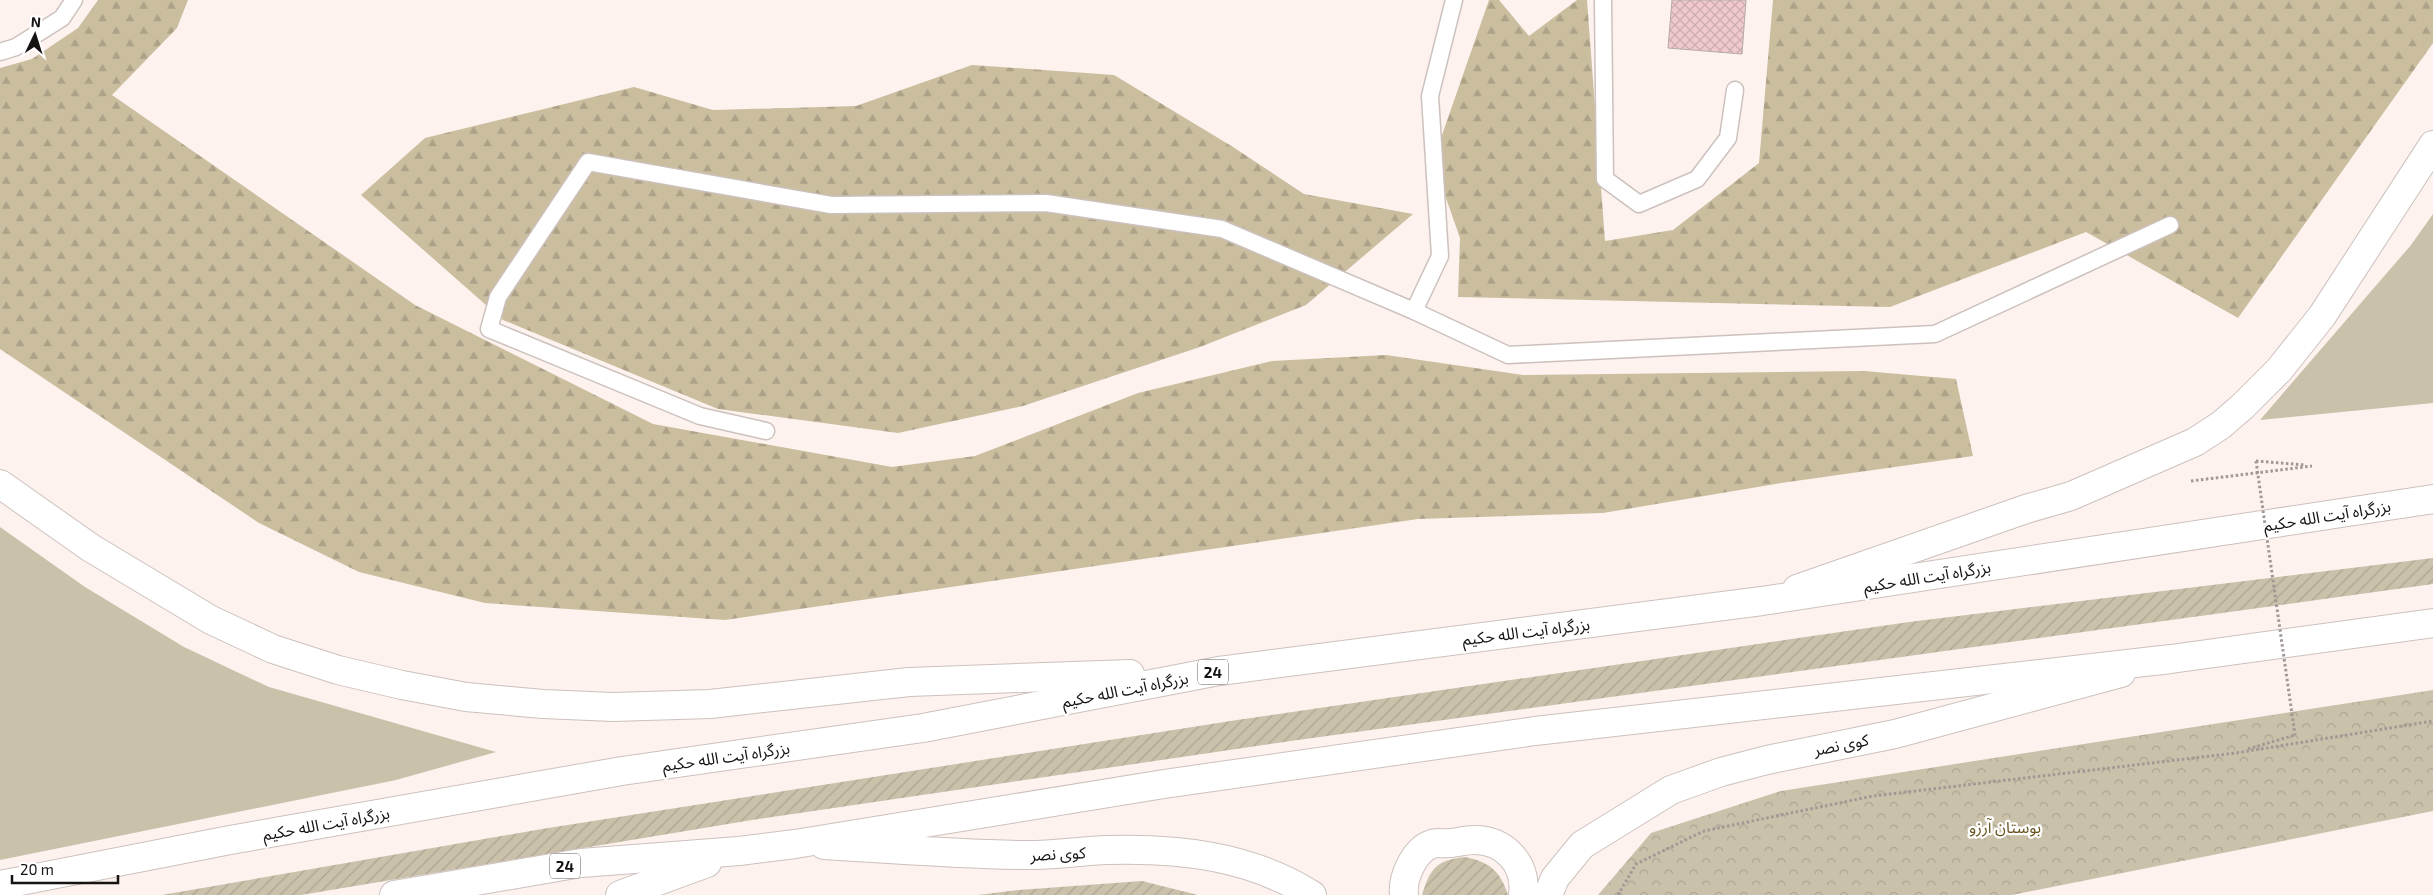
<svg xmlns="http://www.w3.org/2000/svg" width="2433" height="895" font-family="'Exo 2','Noto Sans Arabic',sans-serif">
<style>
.grass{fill:#cac1ab}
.forest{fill:url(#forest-firs)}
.park{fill:url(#park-crowns)}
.garden{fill:url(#garden-furrows)}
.building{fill:url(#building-cross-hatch);stroke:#b4a9aa}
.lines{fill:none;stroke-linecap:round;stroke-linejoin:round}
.service-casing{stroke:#ccc1bd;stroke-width:19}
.secondary-casing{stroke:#ccc1bd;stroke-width:30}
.trunk-casing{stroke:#ccc1bd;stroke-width:30}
.path{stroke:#a09895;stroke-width:3;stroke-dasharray:2.5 2.5;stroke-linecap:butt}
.service{stroke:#fff;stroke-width:16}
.secondary{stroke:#fff;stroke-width:28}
.trunk{stroke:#fff;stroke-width:28}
.path-bridge{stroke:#a09895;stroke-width:3;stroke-dasharray:2.5 2.5;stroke-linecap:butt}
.labels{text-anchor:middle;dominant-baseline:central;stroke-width:4.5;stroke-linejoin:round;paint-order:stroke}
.shield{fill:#fff;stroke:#5d5a59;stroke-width:1}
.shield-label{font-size:15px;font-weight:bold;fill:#171312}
.street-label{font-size:16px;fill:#171312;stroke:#fff}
.park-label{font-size:16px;fill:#67541f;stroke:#fff}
</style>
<defs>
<pattern id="forest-firs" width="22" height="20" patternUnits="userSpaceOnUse" patternTransform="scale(1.25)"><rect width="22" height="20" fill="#cabe9f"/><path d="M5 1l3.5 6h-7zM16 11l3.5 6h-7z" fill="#ada288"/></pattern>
<pattern id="park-crowns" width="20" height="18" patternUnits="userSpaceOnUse" patternTransform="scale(1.25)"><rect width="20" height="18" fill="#cac1ab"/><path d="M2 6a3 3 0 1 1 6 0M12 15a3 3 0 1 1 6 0" fill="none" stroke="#ada592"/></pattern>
<pattern id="garden-furrows" width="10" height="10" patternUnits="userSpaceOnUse" patternTransform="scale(1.25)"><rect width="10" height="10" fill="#cac1ab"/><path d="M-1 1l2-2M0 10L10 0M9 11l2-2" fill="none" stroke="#ada592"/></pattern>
<pattern id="building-cross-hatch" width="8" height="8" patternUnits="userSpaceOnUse" patternTransform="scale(1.25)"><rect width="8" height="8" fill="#f0c9cd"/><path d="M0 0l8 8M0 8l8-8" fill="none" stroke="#cdacaf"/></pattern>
</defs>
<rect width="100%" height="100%" fill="#fdf2ee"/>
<g class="grass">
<path d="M2433 214V403L2260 420 2411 245Z"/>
<path d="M0 527 85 587 184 647 269 687 496 752 396 780 0 860Z"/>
</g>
<g class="forest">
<path d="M98 0H188L177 28 112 95 415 305 653 424 892 467 975 456 1138 393 1272 361 1386 355 1523 375 1864 371 1956 379 1973 456 1781 483 1603 513 1418 519 725 620 485 603 359 572 259 523 0 349V68L32 59 78 28Z"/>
<path d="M1489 0H1499L1529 36 1577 0H1587L1605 241 1673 230 1759 163 1773 0H2433V43L2238 318 2086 232 1890 307 1458 297 1460 238 1433 161Z"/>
<path d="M972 65 1114 75 1233 147 1304 194 1413 214 1306 305 1200 347 1023 406 898 433 718 409 503 320 361 195 425 138 634 87 713 110 856 106Z"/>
</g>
<path class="park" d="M2433 690V811L2012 895H1598L1651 833 1781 791Z"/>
<g class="garden">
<path d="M2433 558V584L1298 740 752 820 301 895H162L542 829 1237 720 1909 622Z"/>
<path d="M1465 857C1490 862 1500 871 1508 895H1422C1430 868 1437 860 1465 857Z"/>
<path d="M1142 881 1198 895H978L1019 890Z"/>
</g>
<path class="building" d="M1672 0H1746L1742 54 1668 48Z"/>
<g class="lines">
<defs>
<g id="service">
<path d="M1454 0 1430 96 1440 256 1414 311 1508 355 1935 334 2170 225"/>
<path d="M1603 0 1605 179 1639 204 1697 179 1728 138 1735 90"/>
<path d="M0 52 16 47 62 18 74 0"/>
<path d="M766 431 700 416 489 329 498 297 588 162 831 205 1046 203 1222 229 1414 311"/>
</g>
<g id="secondary">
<path d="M1797 589 2026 509 2071 496 2195 442 2221 425 2243 406 2279 370 2322 316 2433 145"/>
<path d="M824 845C890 849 956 854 1021 855 1050 856 1079 851 1108 850 1180 848 1250 856 1312 895"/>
<path d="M1404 895C1402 878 1414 850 1432 844 1437 842 1445 844 1451 843 1459 842 1467 840 1474 840 1506 840 1527 865 1523 895"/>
<path d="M1548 895 1555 878 1582 845 1671 790 1721 772 1767 760 1895 734 2121 673"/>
</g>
<g id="trunk">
<path d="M0 484 91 548 211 620 273 649 338 670 402 685 466 697 543 704 613 707 710 704 909 682 1130 674"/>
<path d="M0 885 230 840 622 771 923 728 1219 671 1762 601 2433 499"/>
<path d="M394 895 581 863 739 851 795 844 1164 784 1535 731 2171 659 2433 623"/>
<path d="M620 895 707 863"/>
</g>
</defs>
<use href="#service" class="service-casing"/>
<use href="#secondary" class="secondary-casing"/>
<use href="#trunk" class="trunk-casing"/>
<g class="path">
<path d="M2256 461 2305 465"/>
<path d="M2191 481 2312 466"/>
<path d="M2248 749 2295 735"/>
<path d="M1618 895 1636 864 1704 831 1873 796 2236 753 2433 721"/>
</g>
<use href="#service" class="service"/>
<use href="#secondary" class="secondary"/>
<use href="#trunk" class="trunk"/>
<path class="path-bridge" d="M2256 461 2295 735"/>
</g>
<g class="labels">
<g class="shield">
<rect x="1198" y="659.5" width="30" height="25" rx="4"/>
<rect x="550" y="853.5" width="30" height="25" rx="4"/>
</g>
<g class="shield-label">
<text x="1213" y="672">24</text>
<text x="565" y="866">24</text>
</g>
<g class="street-label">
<text transform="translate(2327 515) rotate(-9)">بزرگراه آیت الله حکیم</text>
<text transform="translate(1927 576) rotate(-9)">بزرگراه آیت الله حکیم</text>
<text transform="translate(1526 631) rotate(-7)">بزرگراه آیت الله حکیم</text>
<text transform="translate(1125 689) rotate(-11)">بزرگراه آیت الله حکیم</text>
<text transform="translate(1841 744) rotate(-11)">کوی نصر</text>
<text transform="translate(726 756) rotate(-8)">بزرگراه آیت الله حکیم</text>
<text transform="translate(326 823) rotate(-10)">بزرگراه آیت الله حکیم</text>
<text transform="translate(1058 853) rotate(-3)">کوی نصر</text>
</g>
<g class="park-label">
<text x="2005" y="826">بوستان آرزو</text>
</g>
</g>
<g transform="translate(35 35) rotate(4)" stroke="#ffffff" stroke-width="4" paint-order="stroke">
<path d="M0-4L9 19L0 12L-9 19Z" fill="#171312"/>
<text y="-8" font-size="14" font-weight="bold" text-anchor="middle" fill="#171312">N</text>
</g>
<path d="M12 875v8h106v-8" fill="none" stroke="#171312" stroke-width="2.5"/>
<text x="20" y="875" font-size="15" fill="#171312" stroke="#ffffff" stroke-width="4" paint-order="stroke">20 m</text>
</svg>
